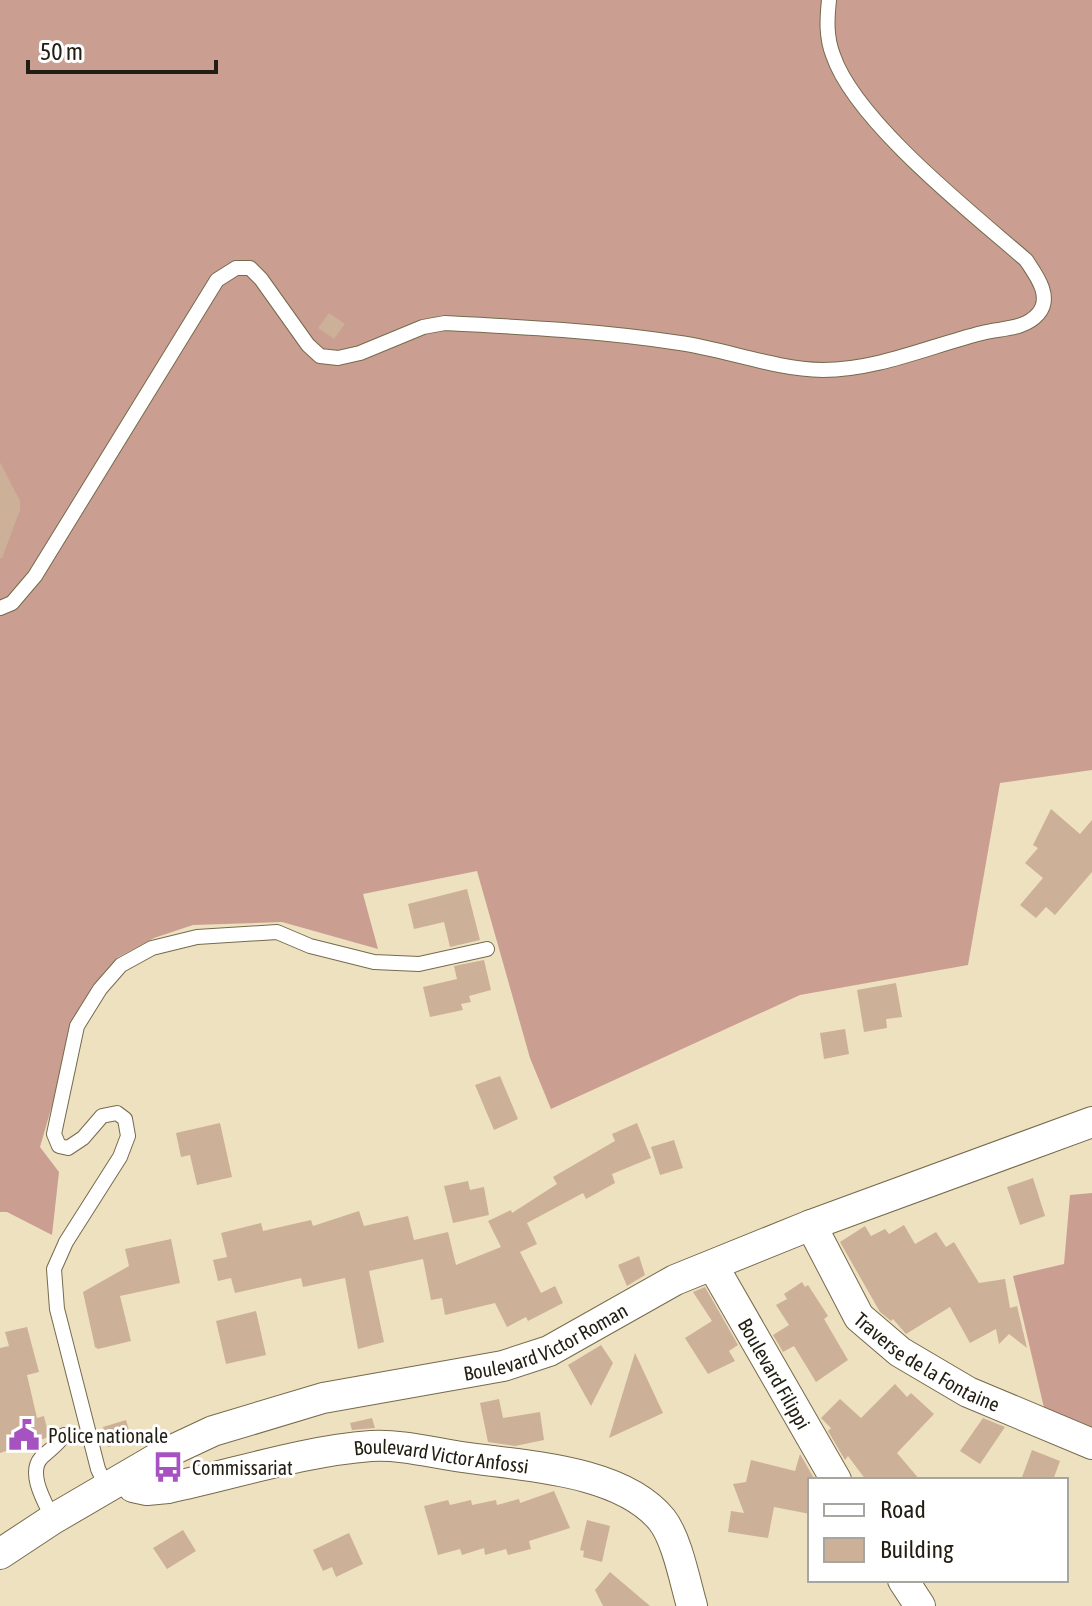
<svg xmlns="http://www.w3.org/2000/svg" width="1092" height="1606" font-family="'Asap Condensed',sans-serif">
<style>
.forest{fill:#cb9e92}
.building{fill:#ccb098}
.lines{fill:none;stroke-linecap:round;stroke-linejoin:round}
.service-casing{stroke:#766a4c;stroke-width:16}
.minor-casing{stroke:#766a4c;stroke-width:32}
.service{stroke:#fff;stroke-width:14}
.minor{stroke:#fff;stroke-width:30}
.labels{text-anchor:middle;dominant-baseline:central;stroke-width:6;stroke-linejoin:round;paint-order:stroke}
.street-label{font-size:20px;fill:#231e12;stroke:#fff}
.poi-label{font-size:20px;fill:#231e12;stroke:#fff;text-anchor:start}
</style>
<rect width="100%" height="100%" fill="#eee1c0"/>
<g class="forest">
<path d="M0 0H1092V770L1000 783 968 965 800 995 551 1109 530 1058 477 871 363 894 378 949 282 922 193 925 154 938 118 957 72 1021 60 1078 40 1147 59 1172 52 1235 7 1212H0Z"/>
<path d="M1092 1193V1438L1045 1412 1013 1276 1064 1264 1070 1195Z"/>
</g>
<g class="building">
<path d="M329 313 345 324 334 339 318 328Z"/>
<path d="M0 462 20 501V510L2 558H0Z"/>
<path d="M1051 809 1080 834 1092 820V872L1055 915 1046 907 1036 918 1020 905 1043 878 1025 863 1038 848 1033 845Z"/>
<path d="M467 889 480 940 450 947 444 922 414 929 408 904Z"/>
<path d="M484 960 491 990 469 996 471 1002 461 1004 463 1010 430 1017 423 987 457 979 454 966Z"/>
<path d="M896 983 902 1017 886 1019 887 1028 864 1032 857 990Z"/>
<path d="M845 1029 849 1054 824 1059 820 1033Z"/>
<path d="M500 1076 518 1119 494 1130 475 1085Z"/>
<path d="M220 1123 232 1177 197 1185 190 1155 181 1157 176 1133Z"/>
<path d="M637 1123 651 1158 612 1174 615 1183 586 1199 583 1193 527 1223 537 1244 520 1252 541 1293 555 1286 563 1303 528 1321 526 1317 507 1327 495 1303 445 1315 442 1298 431 1300 423 1259 369 1271 384 1342 358 1349 345 1278 303 1287 301 1278 235 1293 231 1278 218 1281 213 1260 227 1257 221 1233 261 1223 263 1231 311 1220 313 1226 359 1211 364 1226 408 1216 414 1240 448 1232 456 1265 501 1247 488 1221 511 1210 512 1213 557 1184 553 1177 615 1141 612 1134Z"/>
<path d="M674 1140 683 1168 660 1175 651 1147Z"/>
<path d="M1033 1178 1045 1216 1020 1225 1007 1187Z"/>
<path d="M468 1181 470 1190 484 1187 489 1215 453 1223 444 1186Z"/>
<path d="M904 1225 915 1244 936 1232 946 1247 954 1242 979 1283 1005 1279 1010 1308 1017 1306 1027 1348 1009 1334 999 1344 996 1329 970 1343 950 1307 906 1334 893 1319 891 1321 880 1312 840 1242 865 1226 871 1236 885 1229 889 1234Z"/>
<path d="M171 1239 180 1283 120 1296 131 1341 98 1349 95 1347 83 1292 129 1266 125 1249Z"/>
<path d="M639 1256 645 1275 627 1286 618 1265Z"/>
<path d="M802 1282 805 1287 808 1285 828 1316 824 1319 848 1360 816 1382 794 1346 783 1352 773 1335 789 1325 776 1305 787 1299 784 1294Z"/>
<path d="M705 1287 738 1345 729 1351 735 1361 708 1374 685 1338 712 1321 693 1292Z"/>
<path d="M256 1311 266 1355 226 1364 216 1321Z"/>
<path d="M27 1327 39 1372 27 1375 37 1418 44 1416 49 1437 0 1453V1348L9 1346 5 1332Z"/>
<path d="M601 1345 613 1363 591 1406 568 1365Z"/>
<path d="M635 1353 663 1413 609 1438Z"/>
<path d="M895 1384 907 1397 911 1393 934 1414 897 1453 920 1480H866L848 1456 845 1460 828 1431 831 1428 821 1418 840 1399 861 1418Z"/>
<path d="M499 1399 503 1418 540 1412 544 1440 515 1446 488 1442 480 1403Z"/>
<path d="M372 1418 375 1428 352 1430 350 1423Z"/>
<path d="M983 1418 1005 1427 980 1464 960 1451Z"/>
<path d="M126 1420 132 1440 108 1447 103 1427Z"/>
<path d="M1032 1450 1060 1461 1053 1480H1021Z"/>
<path d="M800 1454 815 1480H810V1514L774 1507 768 1538 728 1532 731 1511 744 1513 733 1484 746 1482 751 1460 795 1471Z"/>
<path d="M554 1491 570 1528 529 1541 531 1549 508 1555 506 1549 485 1555 484 1548 462 1555 460 1549 438 1555 424 1506 448 1500 450 1505 471 1500 472 1505 496 1500 497 1505 519 1499 520 1503Z"/>
<path d="M587 1520 610 1526 602 1562 583 1557 584 1551 580 1550Z"/>
<path d="M183 1530 196 1551 167 1569 153 1548Z"/>
<path d="M349 1533 363 1564 336 1577 332 1567 323 1571 313 1550Z"/>
<path d="M610 1572 650 1606H603L595 1590Z"/>
</g>
<g class="lines">
<defs>
<g id="service">
<path d="M0 608 12 603 35 576 217 280 236 268H250L261 279 308 345 320 356 338 358 360 353 423 327 445 323C524 327 602 331 680 343 728 350 774 369 823 370 877 370 930 346 982 333 1001 328 1024 330 1038 314 1053 297 1036 275 1026 260 972 213 855 121 833 55 826 37 827 19 829 0"/>
<path d="M107 1488 98 1469 57 1309 54 1269 66 1242 120 1157 128 1136 125 1119 117 1113 102 1116 83 1138 68 1148 59 1146 54 1134 77 1026 100 989 121 965 152 948 197 937 277 932 310 946 374 962 419 964 487 949"/>
<path d="M53 1519C46 1504 27 1474 41 1458 49 1450 58 1445 64 1435"/>
</g>
<g id="minor">
<path id="s1" d="M811 1225 859 1317 900 1352 968 1392 1092 1444"/>
<path id="s2" d="M713 1266 836 1480"/>
<path id="s3" d="M128 1476 133 1487 147 1490 168 1488C235 1474 303 1451 371 1446 401 1444 433 1453 462 1457 522 1466 621 1469 662 1520 677 1539 685 1582 692 1606"/>
<path id="s4" d="M0 1554 53 1519 166 1453 213 1431 323 1398 503 1366 549 1351 675 1280 811 1225 1092 1122"/>
<path d="M903 1580 920 1606"/>
</g>
</defs>
<use href="#service" class="service-casing"/>
<use href="#minor" class="minor-casing"/>
<use href="#service" class="service"/>
<use href="#minor" class="minor"/>
</g>
<defs>
<symbol id="civic-bare" viewBox="-9 -9 18 18"><path d="M-.6-6.5H3V-4.5H.6V-3L4-1V1h2V6H-6V1h2V-1L-.6-3ZM-1.2 2.5V6h2.4V2.5Z" fill="#a652c1" stroke="#fff" stroke-width="2.5" paint-order="stroke"/></symbol>
<symbol id="bus-bare" viewBox="-9 -9 18 18"><path d="M-5-6H5V4H4V6H2V4H-2V6H-4V4H-5ZM-3.5-4V0h7V-4ZM-3.5 1.2v1.5H-2V1.2ZM2 1.2v1.5H3.5V1.2Z" fill="#a652c1" stroke="#fff" stroke-width="2.5" paint-order="stroke"/></symbol>
</defs>
<g fill-rule="evenodd">
<use href="#civic-bare" x="2" y="1413" width="44" height="44"/>
<use href="#bus-bare" x="146" y="1445" width="44" height="44"/>
</g>
<g class="labels">
<g class="street-label">
<text stroke="none"><textPath href="#s4" startOffset="592">Boulevard Victor Roman</textPath></text>
<text stroke="none"><textPath href="#s1" startOffset="186">Traverse de la Fontaine</textPath></text>
<text stroke="none"><textPath href="#s2" startOffset="124">Boulevard Filippi</textPath></text>
<text stroke="none"><textPath href="#s3" startOffset="326">Boulevard Victor Anfossi</textPath></text>
</g>
<g class="poi-label">
<text x="48" y="1435">Police nationale</text>
<text x="192" y="1467">Commissariat</text>
</g>
</g>
<rect x="808" y="1478" width="260" height="104" fill="#ffffff" stroke="#a7a5a0" stroke-width="2"/>
<rect x="824" y="1504" width="40" height="12" fill="#ffffff" stroke="#a7a5a0" stroke-width="2"/>
<text x="880" y="1518" font-size="24" fill="#231e12">Road</text>
<rect x="824" y="1538" width="40" height="24" fill="#ccb098" stroke="#a7a5a0" stroke-width="2"/>
<text x="880" y="1558" font-size="24" fill="#231e12">Building</text>
<path d="M28 60v12h188v-12" fill="none" stroke="#231e12" stroke-width="4"/>
<text x="40" y="60" font-size="24" fill="#231e12" stroke="#ffffff" stroke-width="6" paint-order="stroke">50 m</text>
</svg>
